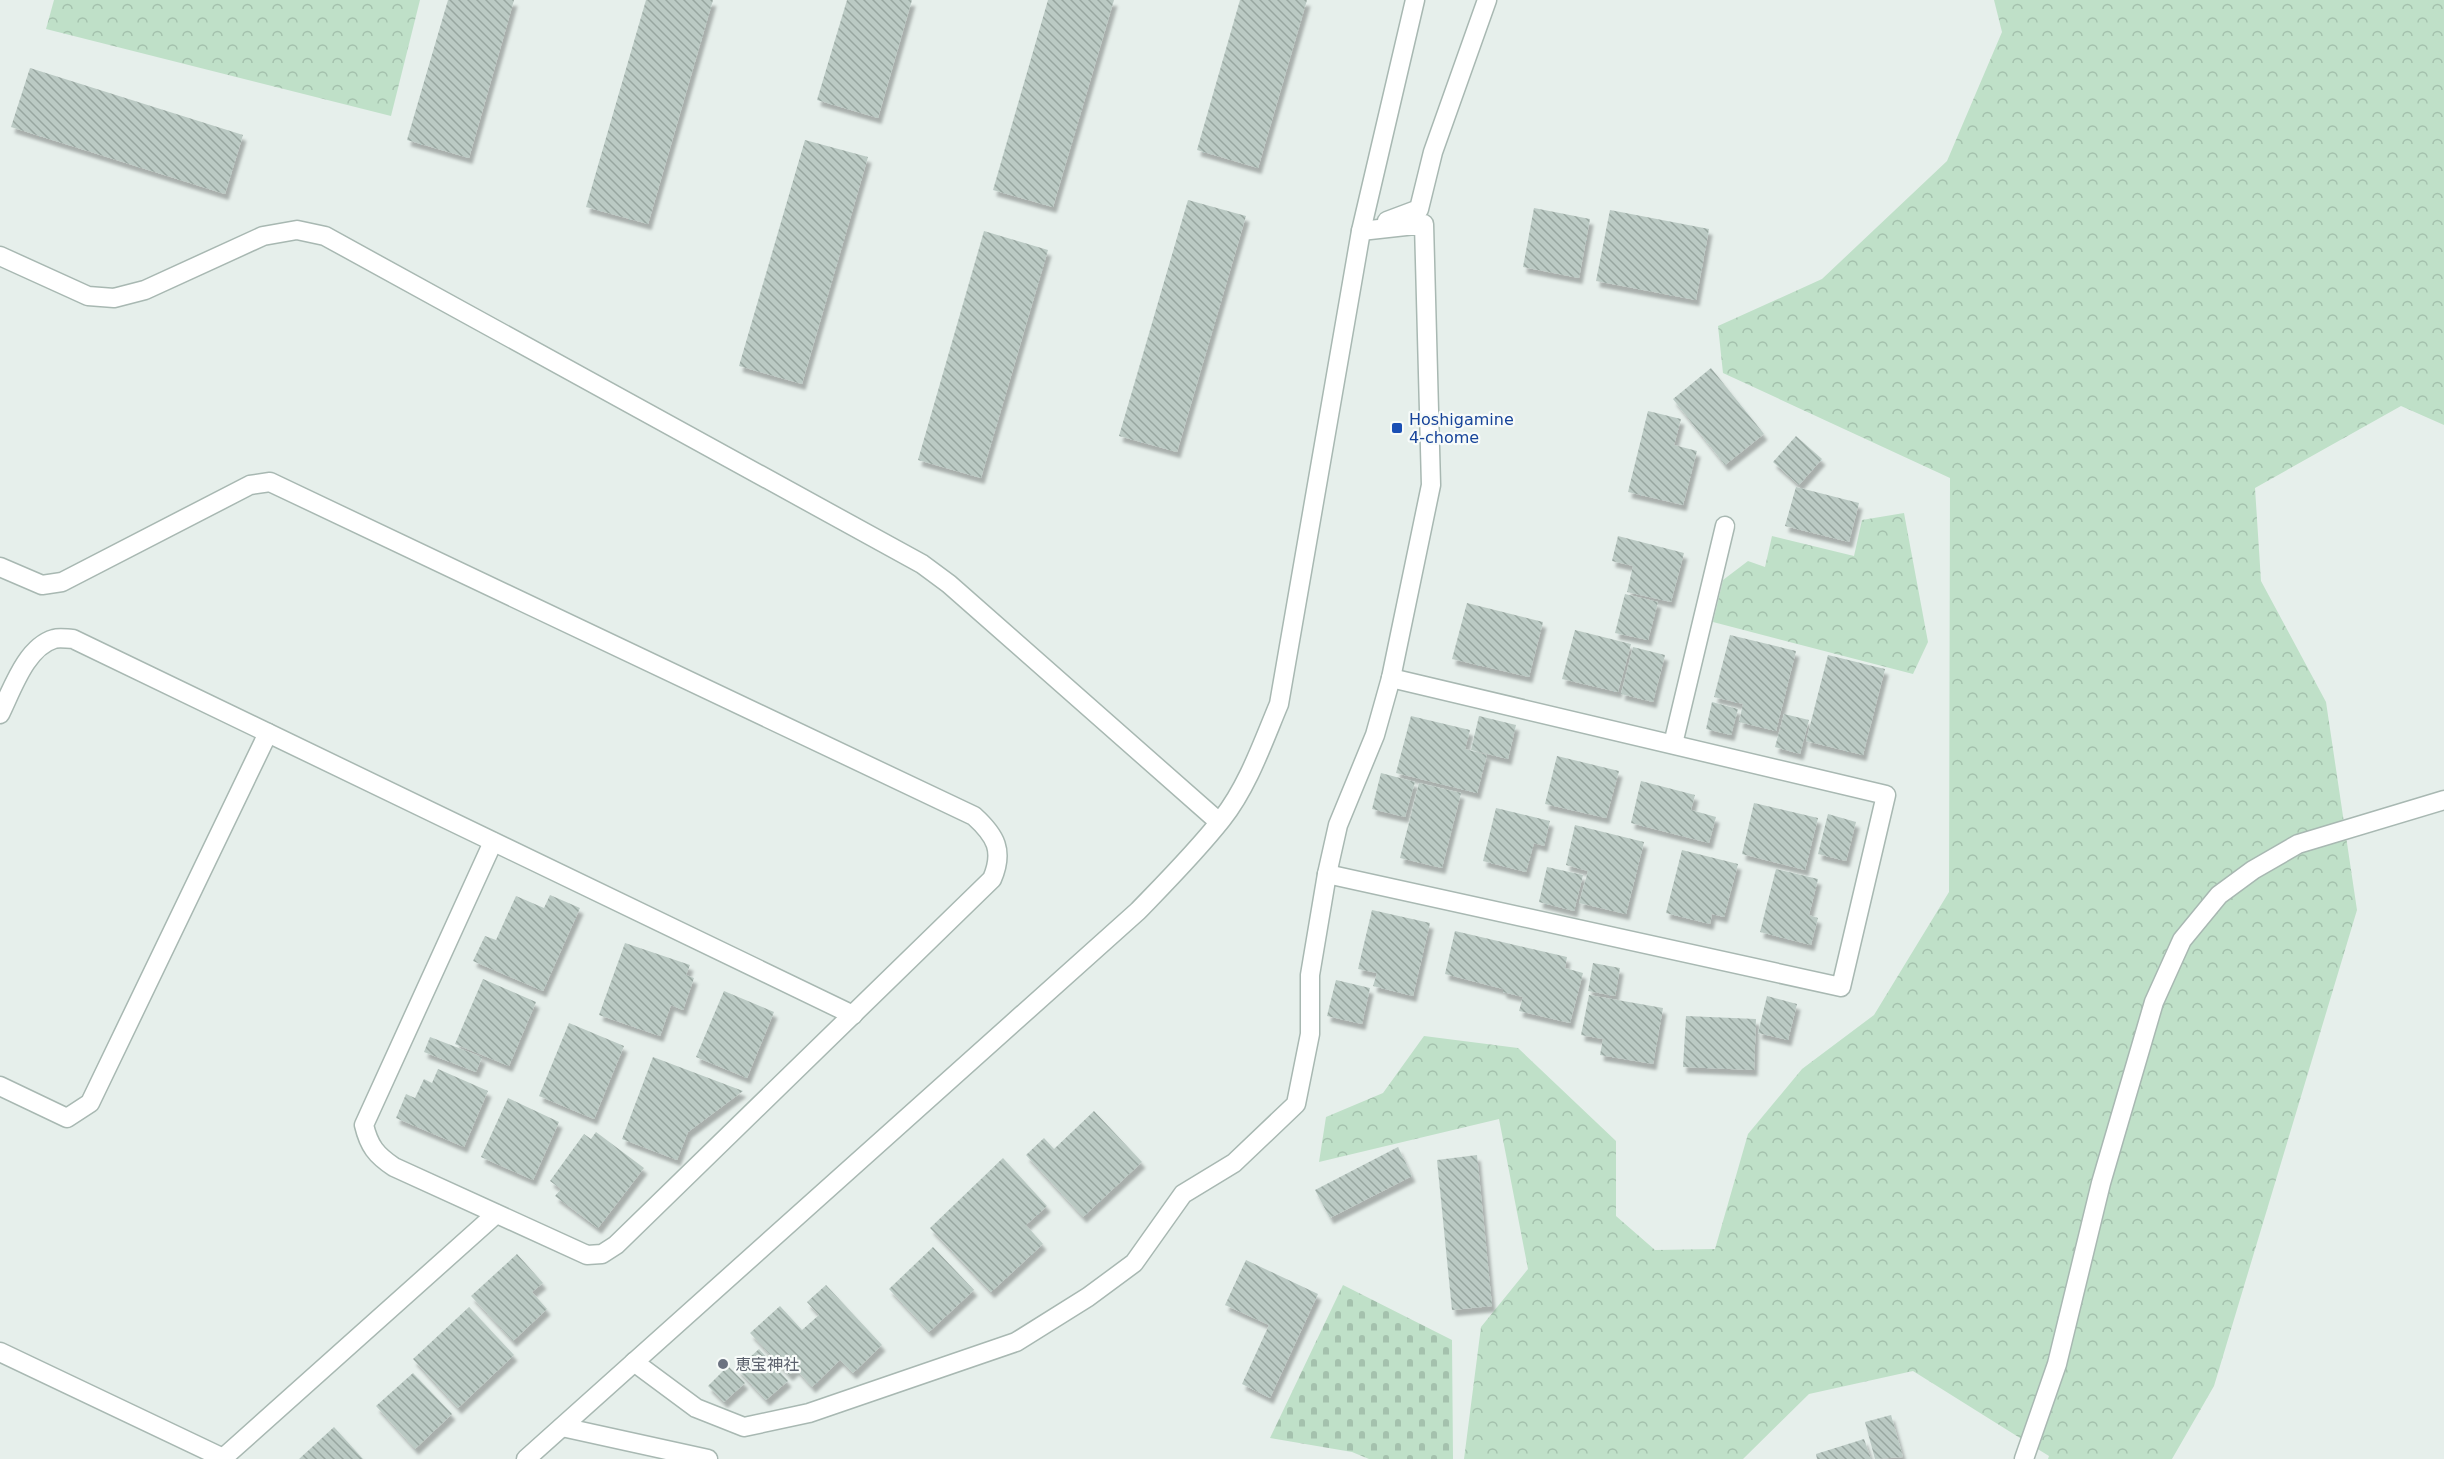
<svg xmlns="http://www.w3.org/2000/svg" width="2444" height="1459" font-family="'DejaVu Sans','Noto Sans JP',sans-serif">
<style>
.forest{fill:url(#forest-crowns)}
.cemetery{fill:url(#cemetery-stones)}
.building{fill:url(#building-back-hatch);filter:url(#shadow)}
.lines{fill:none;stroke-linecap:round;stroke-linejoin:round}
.minor-casing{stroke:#a8b8b2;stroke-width:21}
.tertiary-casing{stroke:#a8b8b2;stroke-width:21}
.minor{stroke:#fff;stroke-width:18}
.tertiary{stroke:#fff;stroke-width:18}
.transit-dot{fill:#1a4fb4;stroke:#f7fbf9;stroke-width:2}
.worship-dot{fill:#6b7280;stroke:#f7fbf9;stroke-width:2}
.labels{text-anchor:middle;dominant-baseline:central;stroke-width:4.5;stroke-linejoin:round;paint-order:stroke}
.transit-label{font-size:16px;fill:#164399;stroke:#f7fbf9;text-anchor:start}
.worship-label{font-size:16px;fill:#5b616d;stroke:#f7fbf9;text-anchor:start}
</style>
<defs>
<pattern id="forest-crowns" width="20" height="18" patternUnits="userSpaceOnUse" patternTransform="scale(1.5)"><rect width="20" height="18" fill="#bfe0c8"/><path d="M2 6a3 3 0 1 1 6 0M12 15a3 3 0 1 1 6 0" fill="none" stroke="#a4c1ad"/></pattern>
<pattern id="cemetery-stones" width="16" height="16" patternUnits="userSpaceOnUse" patternTransform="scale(1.5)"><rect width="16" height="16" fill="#bfe0c8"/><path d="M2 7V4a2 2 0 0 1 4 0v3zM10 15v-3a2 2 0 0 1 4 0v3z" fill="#a4c1ad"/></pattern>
<pattern id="building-back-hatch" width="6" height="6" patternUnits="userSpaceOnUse" patternTransform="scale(1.5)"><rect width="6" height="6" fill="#bbcac4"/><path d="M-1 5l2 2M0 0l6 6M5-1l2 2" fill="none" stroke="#98a6a0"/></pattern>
<filter id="shadow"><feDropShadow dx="3.5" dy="6" stdDeviation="1.5" flood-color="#0004"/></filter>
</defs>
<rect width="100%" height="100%" fill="#e6efeb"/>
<g class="forest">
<path d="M54 0H420L391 116 46 29Z"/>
<path d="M1994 0H2444V425L2401 406 2255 488 2261 581 2326 702 2357 910 2214 1386 2172 1459H2048L2049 1456 1913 1371 1809 1394 1743 1459H1464L1481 1327 1528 1269 1499 1119 1319 1162 1326 1117 1383 1093 1424 1036 1518 1048 1616 1141V1216L1655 1250 1715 1249 1748 1134 1802 1069 1874 1015 1949 892 1950 478 1723 373 1718 326 1822 279 1947 161 2002 32Z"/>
<path d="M1904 513 1928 642 1913 674 1713 622 1723 580 1748 561 1765 567 1772 536 1854 556 1862 520Z"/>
</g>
<path class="cemetery" d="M1343 1285 1452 1340 1453 1459H1369L1352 1452 1270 1438Z"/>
<g class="building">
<path d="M448 0H514L469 158 407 140Z"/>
<path d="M646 0H713L648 224 586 207Z"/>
<path d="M847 0H912L878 118 817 100Z"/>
<path d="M1048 0H1114L1053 207 993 190Z"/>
<path d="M1240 0H1307L1258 168 1197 150Z"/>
<path d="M30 68 243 135 225 194 11 127Z"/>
<path d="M805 140 868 157 802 384 739 366Z"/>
<path d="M1188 200 1246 216 1177 452 1119 436Z"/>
<path d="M1534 208 1590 219 1579 278 1523 267Z"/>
<path d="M1610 210 1709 229 1696 300 1596 281Z"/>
<path d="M984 231 1048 250 981 478 918 460Z"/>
<path d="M1711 368 1764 434 1725 465 1673 399Z"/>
<path d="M1648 411 1681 419 1674 445 1697 451 1683 505 1628 492Z"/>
<path d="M1796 436 1822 459 1799 485 1773 462Z"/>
<path d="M1796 487 1859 503 1849 542 1785 526Z"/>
<path d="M1618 536 1684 553 1671 602 1627 592 1633 566 1612 561Z"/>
<path d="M1625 594 1658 602 1648 640 1615 633Z"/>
<path d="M1467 603 1543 622 1529 677 1452 659Z"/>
<path d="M1575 630 1631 644 1618 692 1562 679Z"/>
<path d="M1730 635 1796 651 1776 731 1739 722 1743 704 1714 697Z"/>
<path d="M1633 647 1665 655 1653 702 1621 694Z"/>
<path d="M1828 655 1885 669 1863 755 1806 741Z"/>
<path d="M1712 702 1738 709 1731 735 1706 729Z"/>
<path d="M1784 714 1809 720 1800 754 1775 747Z"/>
<path d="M1411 716 1470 730 1465 749 1487 755 1477 793 1396 773Z"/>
<path d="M1479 716 1516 725 1508 759 1471 750Z"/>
<path d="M1557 756 1619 771 1606 818 1545 804Z"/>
<path d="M1381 773 1415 782 1405 817 1372 809Z"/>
<path d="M1641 781 1695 795 1691 810 1716 817 1709 843 1631 823Z"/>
<path d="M1419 783 1461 793 1442 868 1400 858Z"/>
<path d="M1754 803 1818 818 1805 870 1742 854Z"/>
<path d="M1496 808 1550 821 1544 846 1534 843 1526 872 1483 861Z"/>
<path d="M1828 814 1856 822 1846 861 1818 854Z"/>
<path d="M1575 825 1644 842 1626 914 1579 903 1588 871 1566 865Z"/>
<path d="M1682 850 1738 864 1724 917 1712 914 1710 924 1666 913Z"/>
<path d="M1547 867 1583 875 1574 911 1539 902Z"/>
<path d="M1776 869 1818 879 1809 915 1818 918 1811 945 1760 932Z"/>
<path d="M550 895 580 908 543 991 473 961 485 936 496 940 516 896 544 908Z"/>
<path d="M1372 910 1430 923 1413 996 1373 986 1377 973 1358 969Z"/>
<path d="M1455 931 1567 957 1565 968 1583 973 1570 1023 1519 1011 1523 997 1503 992V989L1445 974Z"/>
<path d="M625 943 690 965 686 975 694 978 683 1010 671 1005 660 1036 599 1015Z"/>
<path d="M1593 963 1620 968 1615 996 1588 991Z"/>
<path d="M483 979 536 1002 509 1066 455 1044Z"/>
<path d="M1336 980 1370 988 1362 1024 1327 1016Z"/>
<path d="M724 991 774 1012 747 1078 696 1057Z"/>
<path d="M1589 995 1663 1008 1653 1064 1600 1055 1603 1039 1581 1035Z"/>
<path d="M1767 996 1797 1004 1788 1040 1758 1033Z"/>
<path d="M1686 1016 1756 1019 1754 1070 1683 1067Z"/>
<path d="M569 1023 624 1046 594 1119 539 1096Z"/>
<path d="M430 1037 482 1057 476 1072 424 1052Z"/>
<path d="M653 1057 743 1091 688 1132 677 1160 622 1139Z"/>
<path d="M438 1069 488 1091 464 1147 396 1118 406 1094 415 1098 424 1079 432 1083Z"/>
<path d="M508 1098 559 1122 533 1180 481 1157Z"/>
<path d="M1094 1111 1142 1162 1083 1217 1026 1155 1044 1138 1054 1149Z"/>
<path d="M596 1132 644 1168 598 1228 555 1196 561 1189 550 1181 584 1134 591 1139Z"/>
<path d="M1398 1147 1412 1176 1330 1218 1315 1190Z"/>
<path d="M1477 1155 1492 1306 1452 1310 1437 1160Z"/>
<path d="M1003 1158 1047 1206 1026 1225 1043 1244 991 1292 930 1228Z"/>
<path d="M933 1247 974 1290 929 1332 889 1289Z"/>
<path d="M517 1254 543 1283 532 1292 547 1309 513 1341 471 1296Z"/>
<path d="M1246 1260 1318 1294 1270 1398 1242 1384 1269 1325 1225 1305Z"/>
<path d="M826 1285 882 1345 853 1373 840 1360 812 1387 796 1369 789 1375 750 1333 780 1306 802 1330 819 1315 807 1302Z"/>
<path d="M469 1307 514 1355 458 1408 413 1359Z"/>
<path d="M759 1349 788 1381 766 1400 737 1369Z"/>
<path d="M728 1366 745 1383 724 1402 708 1386Z"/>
<path d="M413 1373 452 1414 415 1449 376 1406Z"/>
<path d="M1891 1415 1903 1457 1875 1459 1865 1422Z"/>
<path d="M334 1427 363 1459H299Z"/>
<path d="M1864 1439 1871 1459H1817L1816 1454Z"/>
</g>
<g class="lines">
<defs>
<g id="minor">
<path d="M1387 221 1419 209 1433 152 1487 0"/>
<path d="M0 256 88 296 114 298 145 290 263 236 297 230 325 236 922 564 949 584 1219 822"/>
<path d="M0 567 42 585 62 582 250 485 270 482 974 816C996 836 1004 851 992 879L616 1245 602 1254 587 1255 394 1167C376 1155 369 1146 364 1125L493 842"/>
<path d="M0 714C12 690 26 647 54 639 60 637 67 639 73 639L853 1015"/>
<path d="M1673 744 1725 526"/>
<path d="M1327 874 1841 987 1886 795 1391 678"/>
<path d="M0 1086 67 1118 90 1103 268 733"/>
<path d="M0 1352 223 1458"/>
<path d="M634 1362 696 1408 744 1427 809 1413 1016 1342 1088 1297 1134 1263 1183 1194 1234 1163 1296 1104 1310 1034V975L1327 874 1338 825 1375 735 1391 678 1431 485 1424 224 1361 231"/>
<path d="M222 1459 496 1214"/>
<path d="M2024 1459 2057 1364 2101 1183 2154 1002 2182 940 2219 895 2253 870 2298 844 2444 800"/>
</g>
<g id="tertiary">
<path d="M562 1427 708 1459"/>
<path d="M526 1459 1138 911C1167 881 1196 852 1222 819 1248 786 1263 742 1279 704L1361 231 1415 0"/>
</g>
</defs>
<use href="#minor" class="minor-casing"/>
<use href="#tertiary" class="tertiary-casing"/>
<use href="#minor" class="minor"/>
<use href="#tertiary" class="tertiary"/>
</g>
<rect class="transit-dot" x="1391" y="422" width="12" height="12" rx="3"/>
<circle class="worship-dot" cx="723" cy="1364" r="6"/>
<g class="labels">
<g class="transit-label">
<text x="1409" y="419">Hoshigamine<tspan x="1409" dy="18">4-chome</tspan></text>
</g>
<g class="worship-label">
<text x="735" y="1364">恵宝神社</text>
</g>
</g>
</svg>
